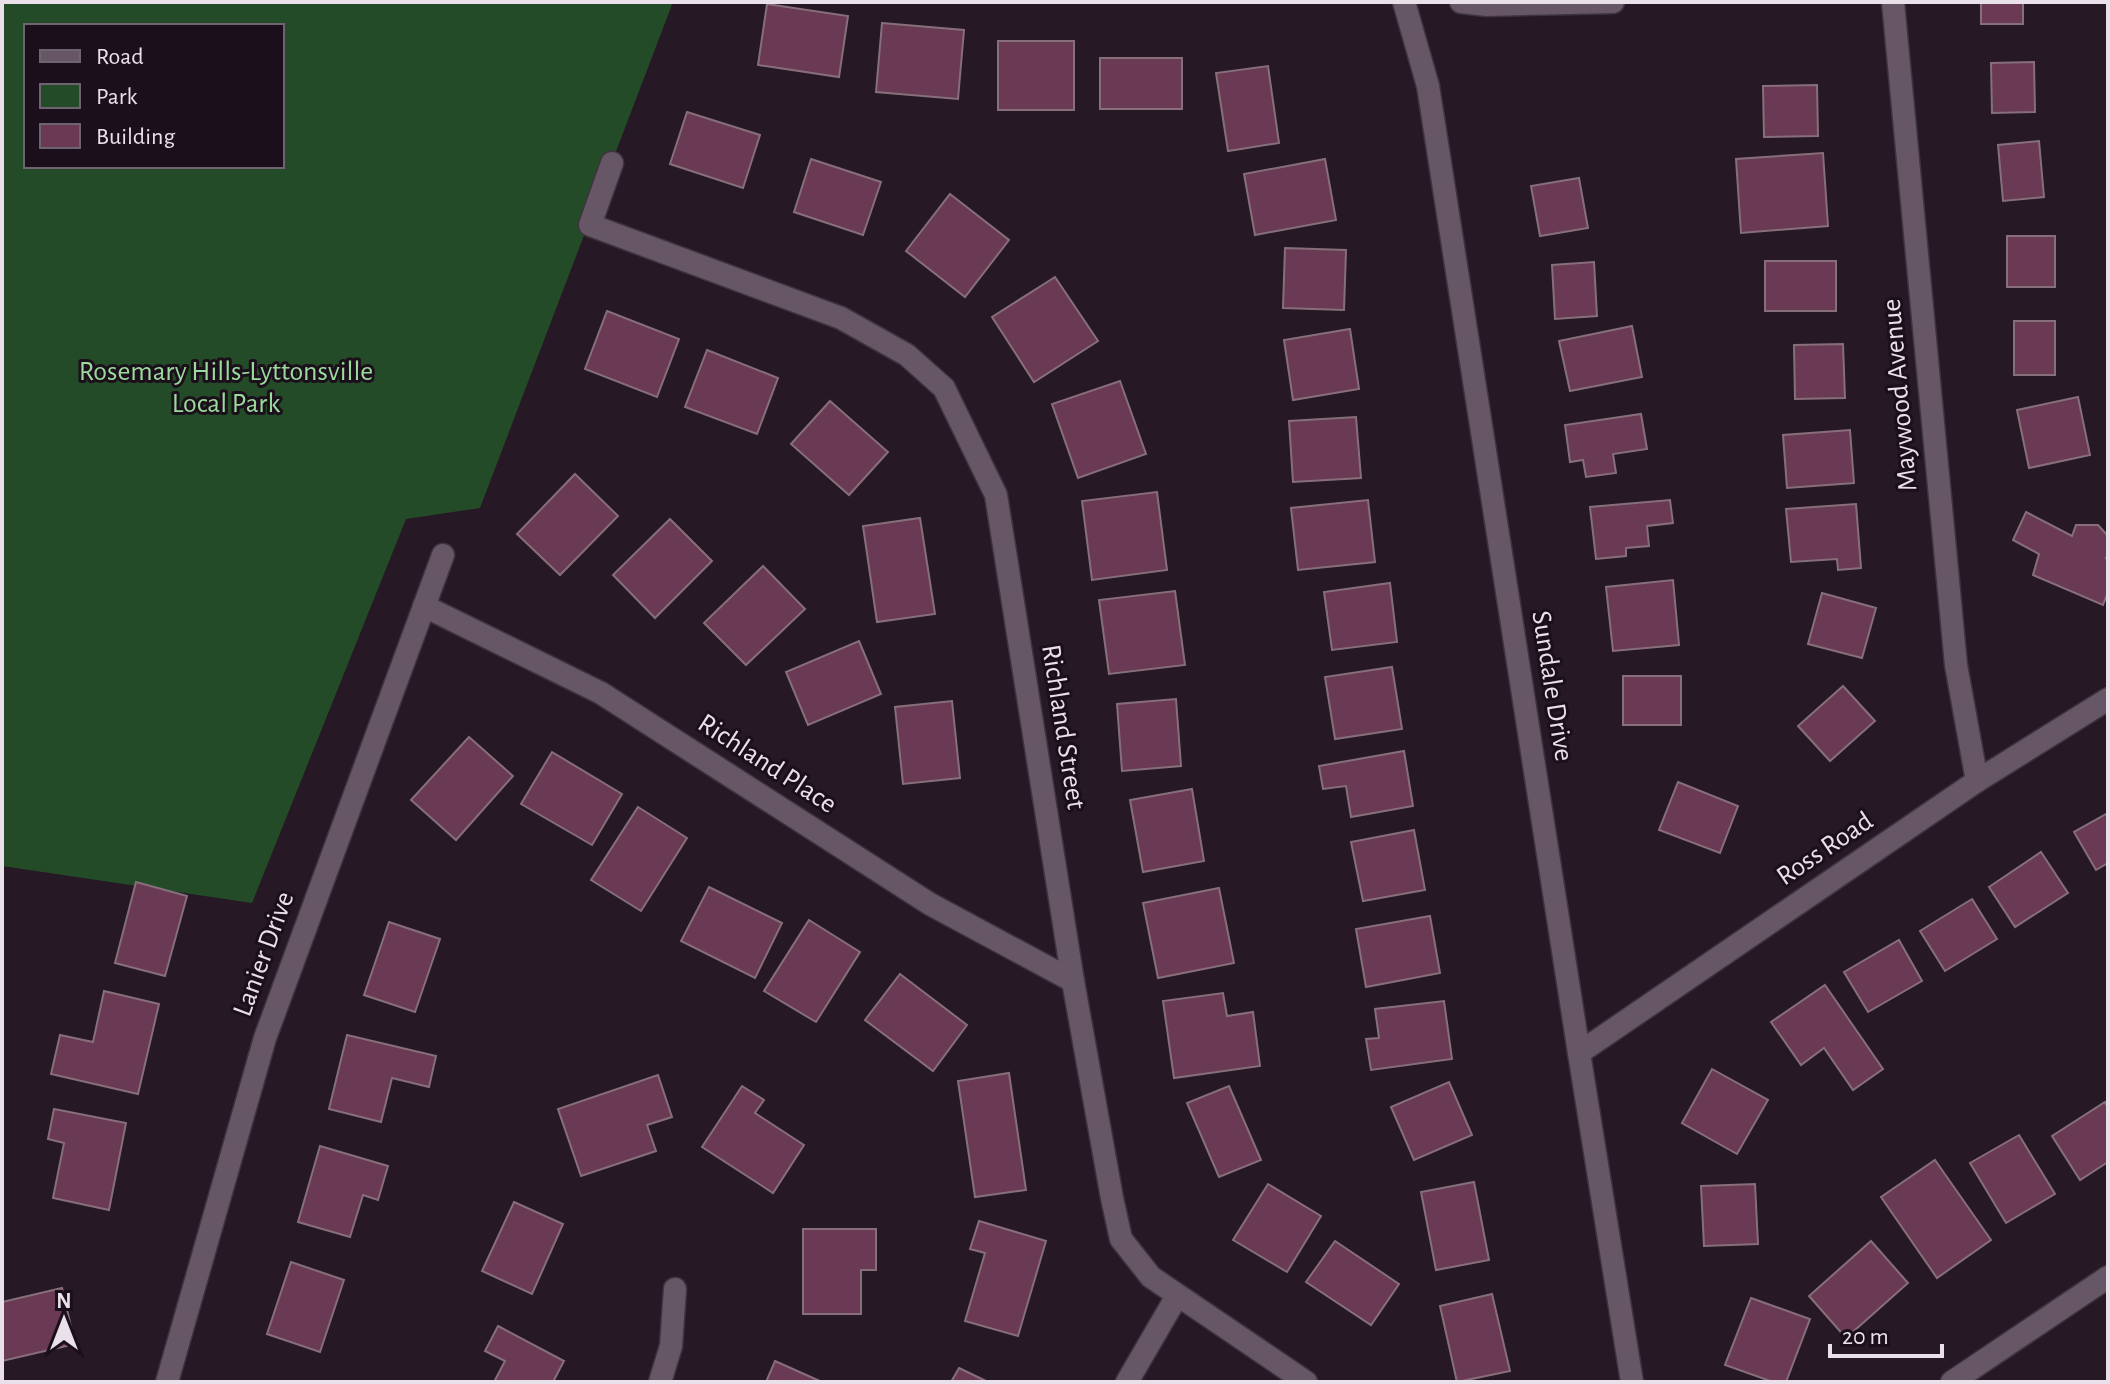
<svg xmlns="http://www.w3.org/2000/svg" width="2110" height="1384" font-family="'Alegreya Sans',sans-serif">
<style>
.green{fill:#244b27;fill-rule:evenodd}
.building{fill:#6a3954;stroke:#866f7a;stroke-width:2}
.lines{fill:none;stroke-linecap:round;stroke-linejoin:round}
.minor-casing{stroke:#3e343e;stroke-width:25}
.tertiary-casing{stroke:#3e343e;stroke-width:25}
.minor{stroke:#665666;stroke-width:22}
.tertiary{stroke:#665666;stroke-width:22}
.labels{text-anchor:middle;dominant-baseline:central;stroke-width:6;stroke-linejoin:round;paint-order:stroke}
.park-label{font-size:28px;fill:#9ada9b;stroke:#1c0f1c}
.street-label{font-size:28px;fill:#eae0ea;stroke:#1c0f1c}
</style>
<rect width="100%" height="100%" fill="#261825"/>
<path class="green" d="M2 2H673L480 508 406 519 252 903 2 866ZM26 26H282V166H26Z"/>
<g class="building">
<rect x="1981" y="2" width="42" height="22"/>
<path d="M767 4 848 16 839 77 758 65Z"/>
<path d="M882 23 964 30 958 99 876 92Z"/>
<rect x="998" y="41" width="76" height="69"/>
<rect x="1100" y="58" width="82" height="51"/>
<path d="M2034 62 2035 112 1992 113 1991 63Z"/>
<path d="M1268 66 1279 143 1228 151 1216 73Z"/>
<path d="M1817 85 1818 136 1764 137 1763 86Z"/>
<path d="M687 112 760 135 743 188 670 164Z"/>
<path d="M2039 141 2044 197 2003 201 1998 145Z"/>
<path d="M1823 153 1828 226 1741 233 1736 159Z"/>
<path d="M811 159 881 182 863 235 794 212Z"/>
<path d="M1325 159 1336 220 1255 235 1244 174Z"/>
<path d="M1579 178 1588 228 1540 236 1531 186Z"/>
<path d="M950 194 1009 240 965 297 906 251Z"/>
<rect x="2007" y="236" width="48" height="51"/>
<path d="M1285 248 1346 250 1344 310 1283 308Z"/>
<rect x="1765" y="261" width="71" height="50"/>
<path d="M1594 262 1597 316 1555 319 1552 265Z"/>
<path d="M1055 277 1098 341 1034 382 992 317Z"/>
<path d="M607 311 679 339 657 397 585 369Z"/>
<rect x="2014" y="321" width="41" height="54"/>
<path d="M1632 326 1642 377 1570 391 1559 341Z"/>
<path d="M1350 329 1359 389 1293 400 1284 340Z"/>
<path d="M1843 344 1845 398 1795 399 1794 345Z"/>
<path d="M707 350 778 378 757 434 685 407Z"/>
<path d="M1120 381 1146 454 1078 478 1052 404Z"/>
<path d="M2078 397 2090 455 2029 468 2017 410Z"/>
<path d="M830 401 888 452 849 495 791 444Z"/>
<path d="M1641 414 1647 449 1613 454 1616 473 1586 477 1583 460 1570 462 1565 425Z"/>
<path d="M1356 417 1361 478 1293 482 1289 421Z"/>
<path d="M1850 430 1854 483 1787 488 1783 435Z"/>
<path d="M575 474 618 516 560 575 517 534Z"/>
<path d="M1157 492 1167 570 1092 580 1082 501Z"/>
<path d="M1368 500 1375 562 1298 570 1291 508Z"/>
<path d="M1670 500 1673 523 1647 526 1649 546 1626 548V556L1596 559 1590 507Z"/>
<path d="M1856 504 1861 568 1838 570 1837 559 1791 562 1786 509Z"/>
<path d="M2026 512 2072 536 2076 525H2098L2108 536V554L2106 558 2108 559V592L2103 605 2033 575 2039 554 2013 540Z"/>
<path d="M920 518 935 614 877 622 863 526Z"/>
<path d="M670 519 712 561 655 618 613 575Z"/>
<path d="M763 566 805 609 746 665 704 623Z"/>
<path d="M1673 580 1679 645 1613 651 1606 587Z"/>
<path d="M1390 583 1397 642 1332 650 1324 592Z"/>
<path d="M1175 591 1185 665 1109 674 1099 600Z"/>
<path d="M1822 593 1876 608 1862 658 1808 644Z"/>
<path d="M859 641 881 694 808 725 786 672Z"/>
<path d="M1392 667 1402 729 1335 739 1325 677Z"/>
<rect x="1623" y="676" width="58" height="49"/>
<path d="M1843 686 1875 721 1830 761 1798 726Z"/>
<path d="M1176 699 1181 766 1122 771 1117 704Z"/>
<path d="M952 701 960 778 903 784 895 707Z"/>
<path d="M469 737 513 776 456 840 411 800Z"/>
<path d="M1404 751 1413 806 1351 817 1346 786 1323 789 1319 766Z"/>
<path d="M552 752 622 794 592 845 521 804Z"/>
<path d="M1678 782 1738 806 1720 853 1659 830Z"/>
<path d="M1192 789 1204 861 1143 872 1130 800Z"/>
<path d="M638 807 687 838 641 911 591 880Z"/>
<path d="M2108 813V863L2096 870 2074 832Z"/>
<path d="M1414 830 1425 890 1363 901 1351 842Z"/>
<path d="M2041 852 2068 893 2015 927 1989 887Z"/>
<path d="M136 882 187 896 165 976 115 963Z"/>
<path d="M709 887 782 923 755 978 681 941Z"/>
<path d="M1219 888 1234 963 1158 978 1143 903Z"/>
<path d="M1972 899 1997 939 1945 971 1920 931Z"/>
<path d="M1430 916 1440 973 1366 987 1356 929Z"/>
<path d="M809 920 860 952 816 1022 764 991Z"/>
<path d="M389 922 440 939 415 1012 364 995Z"/>
<path d="M1899 940 1922 981 1868 1012 1844 972Z"/>
<path d="M900 974 967 1025 933 1071 865 1020Z"/>
<path d="M1825 985 1883 1069 1853 1090 1824 1048 1801 1065 1771 1022Z"/>
<path d="M104 991 159 1004 138 1094 51 1074 60 1035 93 1042Z"/>
<path d="M1223 993 1227 1016 1253 1012 1260 1066 1174 1078 1163 1001Z"/>
<path d="M1444 1001 1452 1059 1371 1070 1366 1039 1379 1038 1375 1009Z"/>
<path d="M347 1035 436 1056 429 1087 392 1078 381 1122 329 1109Z"/>
<path d="M1712 1069 1768 1100 1737 1154 1682 1123Z"/>
<path d="M1009 1073 1026 1190 975 1197 958 1081Z"/>
<path d="M658 1075 672 1117 647 1125 656 1151 581 1176 558 1109Z"/>
<path d="M1449 1082 1472 1135 1414 1160 1391 1107Z"/>
<path d="M742 1086 764 1100 755 1113 804 1145 773 1193 702 1147Z"/>
<path d="M1229 1086 1261 1160 1219 1177 1187 1103Z"/>
<path d="M2105 1102 2108 1108V1162L2080 1180 2052 1136Z"/>
<path d="M54 1109 126 1123 109 1210 53 1198 64 1143 48 1139Z"/>
<path d="M2019 1135 2055 1194 2006 1223 1970 1163Z"/>
<path d="M320 1146 388 1166 378 1200 363 1195 350 1237 298 1222Z"/>
<path d="M1935 1160 1991 1240 1937 1278 1881 1197Z"/>
<path d="M1474 1182 1489 1260 1436 1270 1421 1192Z"/>
<path d="M1268 1184 1321 1216 1287 1272 1233 1240Z"/>
<path d="M1755 1184 1758 1244 1704 1246 1701 1186Z"/>
<path d="M514 1202 563 1224 532 1294 482 1271Z"/>
<path d="M979 1221 1046 1241 1018 1336 965 1321 985 1253 970 1249Z"/>
<path d="M803 1229H876V1270H861V1314H803Z"/>
<path d="M1335 1241 1399 1284 1371 1325 1306 1282Z"/>
<path d="M1871 1241 1908 1283 1846 1338 1809 1296Z"/>
<path d="M291 1262 344 1280 320 1352 267 1334Z"/>
<path d="M62 1288 75 1344 2 1361V1302Z"/>
<path d="M1492 1294 1510 1371 1457 1382 1440 1306Z"/>
<path d="M1751 1298 1810 1319 1786 1382H1773L1725 1365Z"/>
<path d="M498 1326 564 1361 553 1382H494L505 1361 485 1351Z"/>
<path d="M775 1361 822 1382H766Z"/>
<path d="M959 1368 988 1382H951Z"/>
</g>
<g class="lines">
<defs>
<g id="minor">
<path d="M1461 2 1487 5 1613 2"/>
<path d="M1893 2 1956 665 1977 781"/>
<path d="M612 163 590 225 841 318 907 355 944 388 996 495 1073 981 1112 1198 1121 1239 1151 1277 1306 1382"/>
<path d="M424 606 601 693 930 904 1073 981"/>
<path d="M1579 1053 1977 781 2108 699"/>
<path d="M167 1382 265 1038 443 555"/>
<path d="M660 1382 671 1346 675 1289"/>
<path d="M1127 1382 1177 1296"/>
<path d="M1952 1382 2108 1277"/>
</g>
<path id="tertiary" d="M1404 2 1428 86 1579 1053 1632 1382"/>
</defs>
<use href="#minor" class="minor-casing"/>
<use href="#tertiary" class="tertiary-casing"/>
<use href="#minor" class="minor"/>
<use href="#tertiary" class="tertiary"/>
</g>
<g class="labels">
<g class="park-label">
<text x="226" y="372">Rosemary Hills-Lyttonsville<tspan x="226" dy="32">Local Park</tspan></text>
</g>
<g class="street-label">
<text transform="translate(1900 395) rotate(-95)">Maywood Avenue</text>
<text transform="translate(1552 686) rotate(81)">Sundale Drive</text>
<text transform="translate(1063 727) rotate(81)">Richland Street</text>
<text transform="translate(767 764) rotate(33)">Richland Place</text>
<text transform="translate(1825 849) rotate(-34)">Ross Road</text>
<text transform="translate(264 954) rotate(-70)">Lanier Drive</text>
</g>
</g>
<rect width="2110" height="1384" fill="none" stroke="#eae0ea" stroke-width="8"/>
<rect x="24" y="24" width="260" height="144" fill="#1c0f1c" stroke="#6e636e" stroke-width="2"/>
<rect x="40" y="50" width="40" height="12" fill="#665666" stroke="#6e636e" stroke-width="2"/>
<text x="96" y="64" font-size="24" fill="#eae0ea">Road</text>
<rect x="40" y="84" width="40" height="24" fill="#244b27" stroke="#6e636e" stroke-width="2"/>
<text x="96" y="104" font-size="24" fill="#eae0ea">Park</text>
<rect x="40" y="124" width="40" height="24" fill="#6a3954" stroke="#6e636e" stroke-width="2"/>
<text x="96" y="144" font-size="24" fill="#eae0ea">Building</text>
<g transform="translate(64 1320)" stroke="#1c0f1c" stroke-width="6" paint-order="stroke">
<path d="M0-6L14 30L0 20L-14 30Z" fill="#eae0ea"/>
<text y="-12" font-size="22" font-weight="bold" text-anchor="middle" fill="#eae0ea">N</text>
</g>
<path d="M1830 1344v12h112v-12" fill="none" stroke="#eae0ea" stroke-width="4"/>
<text x="1842" y="1344" font-size="24" fill="#eae0ea" stroke="#1c0f1c" stroke-width="6" paint-order="stroke">20 m</text>
</svg>
